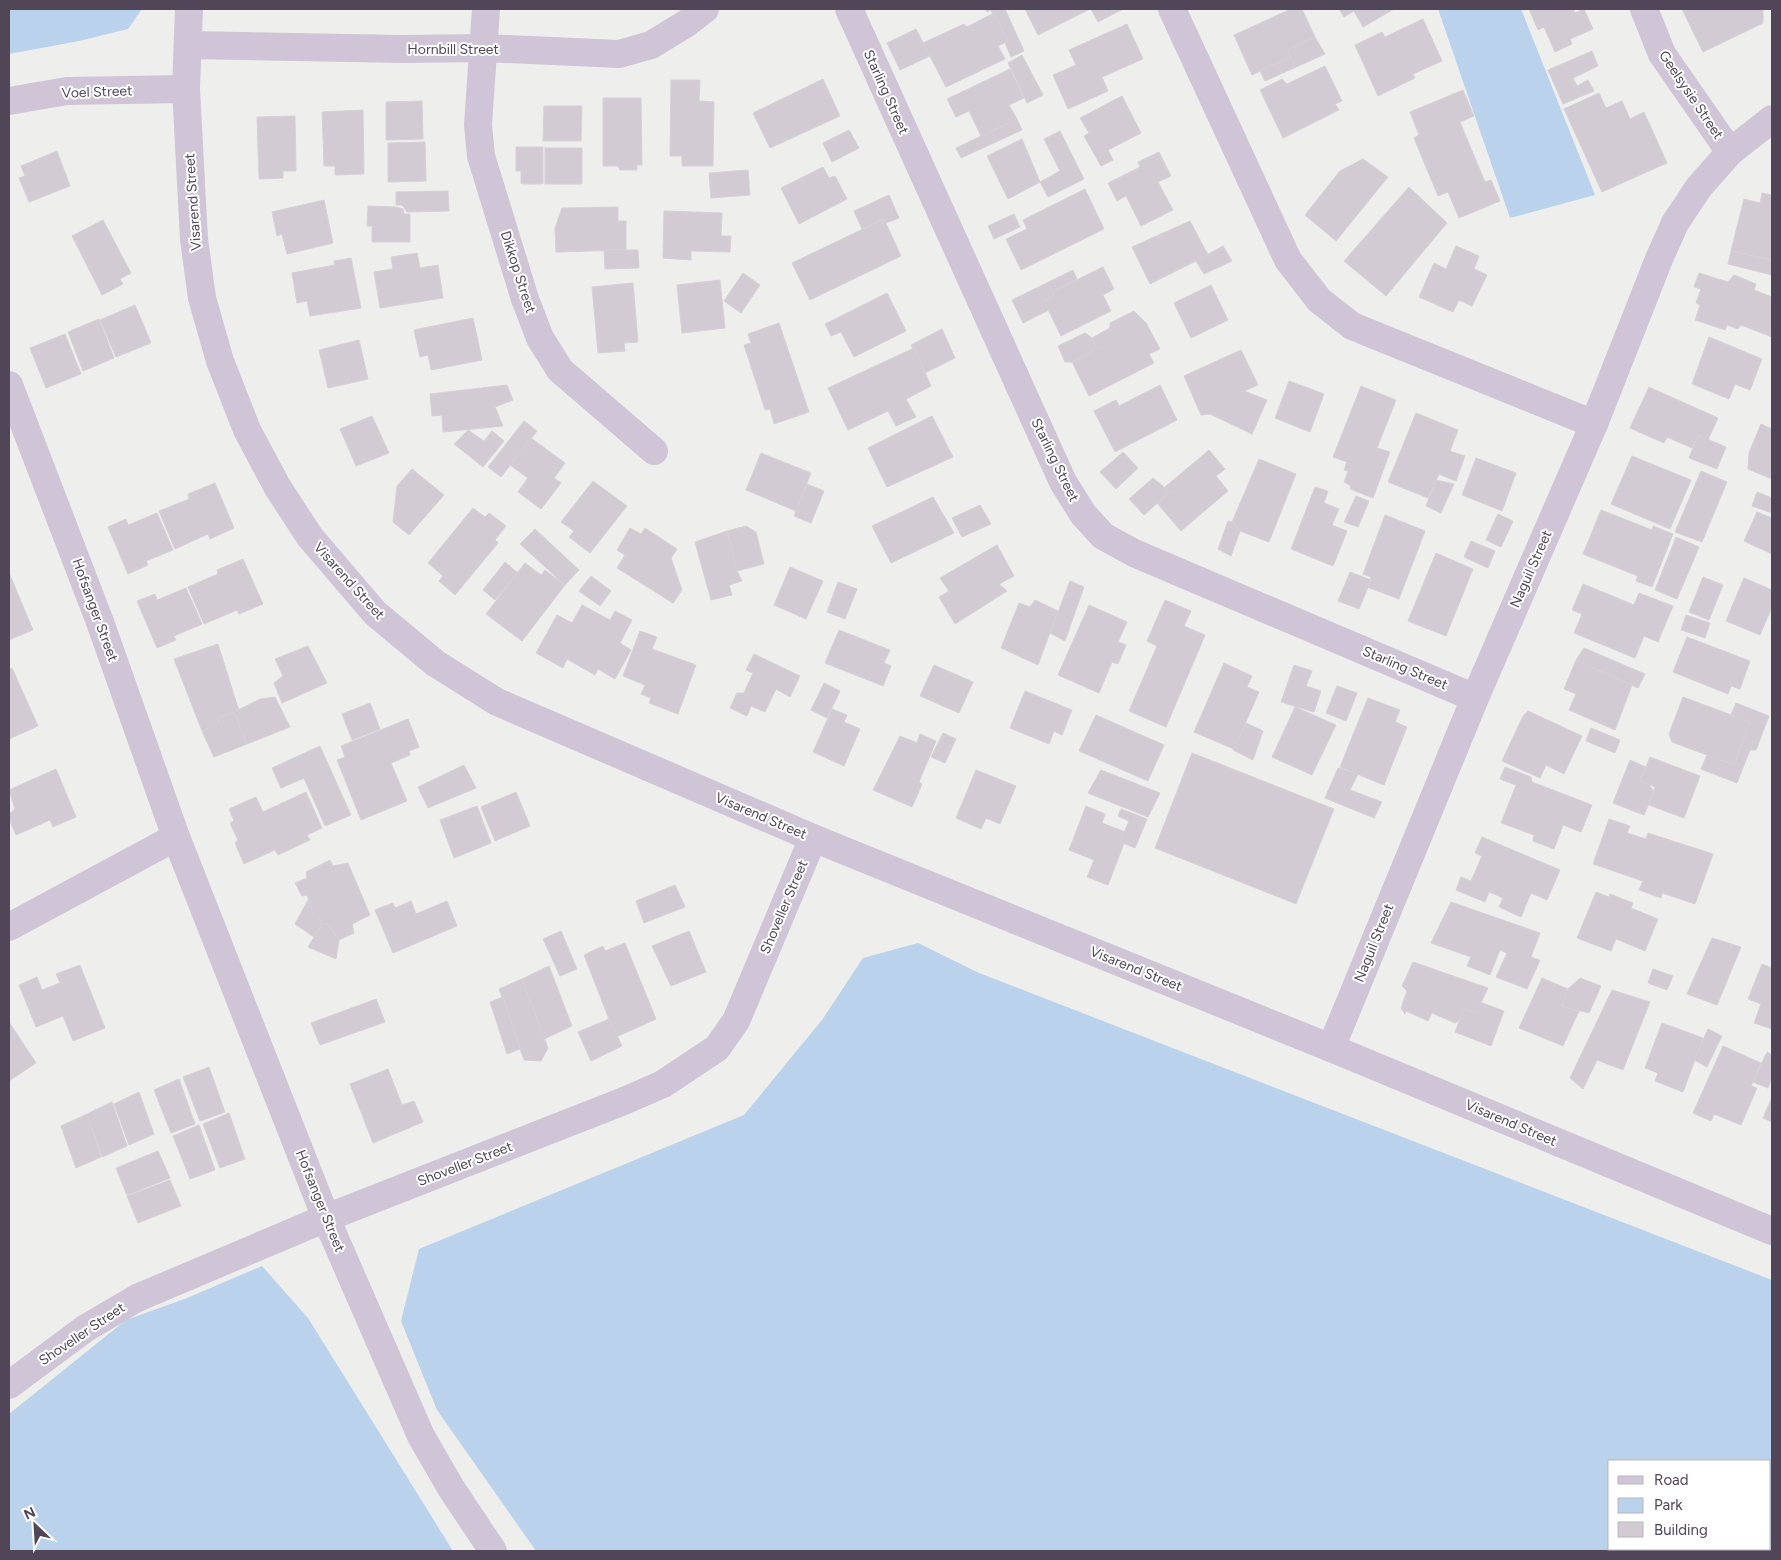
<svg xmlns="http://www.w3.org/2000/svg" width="1781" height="1560" font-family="Figtree,sans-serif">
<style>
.green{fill:#bad2ec;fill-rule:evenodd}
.building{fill:#d2cbd3;stroke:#d6d0d7}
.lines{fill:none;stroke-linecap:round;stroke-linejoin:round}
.minor{stroke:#cfc5d6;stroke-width:28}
.labels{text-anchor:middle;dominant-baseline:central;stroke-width:4;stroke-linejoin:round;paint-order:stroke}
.street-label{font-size:14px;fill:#514558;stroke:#fff}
</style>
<rect width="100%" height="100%" fill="#eeefec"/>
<g class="green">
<path d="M9 9H142L128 29 79 41 9 54Z"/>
<path d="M1438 9H1521L1595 195 1510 218Z"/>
<path d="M918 943 979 973 1772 1280V1551H536L437 1410 401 1321 419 1249 744 1115 822 1020 863 958ZM1610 1461H1770V1549H1610Z"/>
<path d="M262 1266 308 1318 453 1551H9V1414L126 1320 187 1298Z"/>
</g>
<g class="building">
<path d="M985 9H1005L1024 51 1011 57 991 10 987 12Z"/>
<path d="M1025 9H1090L1038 35Z"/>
<path d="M1091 9H1123L1098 22Z"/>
<path d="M1291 9H1302L1315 37 1288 50 1291 57 1252 75 1234 35Z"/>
<path d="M1339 9H1394L1363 27 1354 11 1344 17Z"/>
<path d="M1529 9H1573L1575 13 1584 9 1593 29 1570 39 1572 44 1555 52 1544 27 1538 30Z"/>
<path d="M1682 9H1763V23L1703 52Z"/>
<path d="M994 13 1008 41 998 46 1005 59 946 87 923 43 964 24 967 27Z"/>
<path d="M1423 19 1442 61 1413 74 1415 78 1378 96 1355 45 1382 32 1385 37Z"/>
<path d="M1127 24 1143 59 1102 77 1108 91 1068 109 1053 75 1076 65 1069 50Z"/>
<path d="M916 29 930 56 900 70 887 43Z"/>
<path d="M1315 37 1325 54 1294 68 1288 50Z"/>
<path d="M1592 51 1598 66 1573 78 1577 86 1588 80 1594 91 1563 104 1548 70Z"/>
<path d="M1022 55 1043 95 1027 103 1008 63Z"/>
<path d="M1291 57 1294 68 1265 81 1260 71Z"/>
<path d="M1325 66 1342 101 1335 104 1339 110 1283 138 1260 90 1282 79 1287 84Z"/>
<path d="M1010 69 1024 98 1009 105 1017 119 981 136 969 111 956 117 947 99Z"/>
<path d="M823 79 840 116 770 148 753 113Z"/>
<path d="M671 80H700L699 101 714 102 713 166H682V156H670Z"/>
<path d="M1463 90 1474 116 1460 122 1485 182 1491 180 1500 201 1459 218 1448 192 1438 196 1414 138 1419 135 1410 112Z"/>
<path d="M1599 93 1606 108 1622 101 1630 119 1644 112 1667 163 1602 192 1564 109Z"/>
<path d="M1122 96 1141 133 1108 150 1113 160 1101 166 1084 136 1089 133 1080 118Z"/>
<path d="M603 98H641L642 165H637V170H620L618 166H603Z"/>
<path d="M422 101 423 139 386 140V102Z"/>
<path d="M544 106H582L581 141H543Z"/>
<path d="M363 110 364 174 335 175V166H324L322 112Z"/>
<path d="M295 116 296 171H283V178L259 179 257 117Z"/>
<path d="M1017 119 1022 130 961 158 956 148Z"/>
<path d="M849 130 859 148 832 162 823 143Z"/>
<path d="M1060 131 1084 179 1048 197 1040 182 1060 171 1044 139Z"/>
<path d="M1022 139 1040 182 1008 199 987 156Z"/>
<path d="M425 142 426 181 388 182V143Z"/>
<path d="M516 147H543V184H521V171H516Z"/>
<rect x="545" y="148" width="37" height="36"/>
<path d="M57 151 70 186 29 202 19 178 25 176 21 166Z"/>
<path d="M1159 152 1171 176 1158 182 1173 210 1141 226 1126 196 1117 201 1108 183 1140 167 1138 162Z"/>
<path d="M1363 159 1388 177 1336 241 1305 215 1340 171Z"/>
<path d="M823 167 829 178 835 176 847 199 799 224 781 188Z"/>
<path d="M748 170 750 195 711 198 709 173Z"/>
<path d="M1409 187 1447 223 1386 296 1344 261Z"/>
<path d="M1085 189 1104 229 1021 270 1006 239 1027 229 1023 220Z"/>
<path d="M448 191 449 211 407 212 402 205H396V192Z"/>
<path d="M1762 193 1772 195V260L1731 251 1744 199 1760 203Z"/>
<path d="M889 195 899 218 886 223 884 219 862 229 854 211Z"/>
<path d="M324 200 333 243 287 254 282 234 277 236 272 212Z"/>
<path d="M368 206 396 207 403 209 404 214H410V242H372V226H367Z"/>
<path d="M618 207V221H626V250L556 252 555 228 562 208Z"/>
<path d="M664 211 722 213 721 236H731L730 252 691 251V260L663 258Z"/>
<path d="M1014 214 1020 227 994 239 988 226Z"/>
<path d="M884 219 901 256 810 300 792 263Z"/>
<path d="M103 220 131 273 120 279 123 284 102 295 72 236Z"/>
<path d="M1190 221 1208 255 1150 284 1132 247Z"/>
<path d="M1223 246 1232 261 1204 274 1196 261Z"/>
<path d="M1456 246 1479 256 1474 269 1487 275 1472 306 1459 300 1453 312 1419 297 1434 263 1446 269Z"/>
<path d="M604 250H638L639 268 605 269Z"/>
<path d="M1731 251 1772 260V275L1728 264Z"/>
<path d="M417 253 420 268 438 265 443 298 380 308 374 272 393 269 391 257Z"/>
<path d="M351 258 361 308 310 316 307 301 297 303 292 273 335 265 334 261Z"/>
<path d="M1103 267 1114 289 1103 295 1111 311 1061 336 1044 301 1054 295 1052 292Z"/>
<path d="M1073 270 1077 279 1052 292 1054 295 1044 301 1049 310 1023 323 1012 300Z"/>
<path d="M743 273 760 285 741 313 724 301Z"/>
<path d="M1699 273 1728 282 1734 275 1756 284 1754 290 1772 297V337L1741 325 1738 329 1727 325 1725 330 1695 320 1700 305 1696 303 1701 289 1694 287Z"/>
<path d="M720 280 725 328 682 333 677 285Z"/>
<path d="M633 283 638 342 624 343 625 351 598 353 592 287Z"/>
<path d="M1211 285 1228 320 1191 338 1174 303Z"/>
<path d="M887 293 906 331 854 357 841 332 831 336 825 324Z"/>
<path d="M135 305 151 343 116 357 100 320Z"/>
<path d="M1134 311 1146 323 1160 349 1149 354 1154 363 1089 396 1072 362 1097 349 1092 338 1110 328V323Z"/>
<path d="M473 318 482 360 431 370 428 355 420 357 414 330Z"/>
<path d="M99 319 114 358 83 371 68 332Z"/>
<path d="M779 323 809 412 774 424 770 409 765 410 744 345 751 343 748 334Z"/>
<path d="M942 329 955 358 925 373 911 345Z"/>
<path d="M1085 333 1092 338 1097 349 1072 362H1065L1058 346Z"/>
<path d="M65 334 81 374 46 388 30 348Z"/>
<path d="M1709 337 1762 359 1750 390 1735 384 1729 399 1692 384Z"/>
<path d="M359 340 368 379 328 388 319 350Z"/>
<path d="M914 348 931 386 906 399 916 417 896 426 888 411 848 430 828 388Z"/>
<path d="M1241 350 1258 385 1244 391 1267 400 1252 434 1210 414 1201 415 1184 376Z"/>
<path d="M1289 381 1324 394 1310 432 1275 418Z"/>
<path d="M507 385 513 400 495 407 503 426 443 432 442 415 432 416 430 394Z"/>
<path d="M1160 385 1177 420 1115 452 1094 411 1116 400 1119 406Z"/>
<path d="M1361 386 1396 400 1377 448 1390 452 1373 498 1350 489 1351 486 1344 482 1348 471 1344 470 1347 462 1333 457Z"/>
<path d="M1649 387 1718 418 1708 440 1698 435 1692 448 1667 437 1664 443 1630 428Z"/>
<path d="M1416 413 1458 430 1450 451 1465 456 1456 481 1439 474 1428 498 1388 482Z"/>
<path d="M372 416 389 453 356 466 340 429Z"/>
<path d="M932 416 953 457 887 487 868 448Z"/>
<path d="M524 421 537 431 501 477 488 467Z"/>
<path d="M1761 424 1772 429V479L1748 469 1749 453Z"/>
<path d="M468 430 484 441 492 431 504 441 483 467 454 444Z"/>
<path d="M1698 435 1726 447 1717 469 1689 458Z"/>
<path d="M531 438 565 463 554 478 561 483 541 509 518 492 528 478 510 465Z"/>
<path d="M1209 450 1225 469 1216 476 1228 491 1181 531 1157 503 1170 492 1165 487Z"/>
<path d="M1123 452 1138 468 1116 489 1100 472Z"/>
<path d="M761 453 811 473 796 511 746 490Z"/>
<path d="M1632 456 1691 480 1670 529 1611 504Z"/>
<path d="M1476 458 1516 473 1502 511 1462 495Z"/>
<path d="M1259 459 1296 474 1269 542 1240 531 1232 522Z"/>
<path d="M412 469 444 495 409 535 393 522 397 486Z"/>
<path d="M1701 471 1727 482 1702 542 1675 532Z"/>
<path d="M1153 478 1170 492 1144 515 1129 499Z"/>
<path d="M1436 480 1454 484 1441 513 1426 506Z"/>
<path d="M593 481 627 506 590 553 569 537 574 531 561 522Z"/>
<path d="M215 483 234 528 210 539 208 534 175 549 159 511 189 499 188 494Z"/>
<path d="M807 484 824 491 811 523 794 516Z"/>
<path d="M1315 487 1328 491 1324 503 1339 509 1332 525 1347 531 1333 566 1291 549Z"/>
<path d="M1757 492 1772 498V513L1752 506Z"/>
<path d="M1356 496 1369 501 1358 527 1344 522Z"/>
<path d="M933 497 954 533 891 563 872 526Z"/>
<path d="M980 505 991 524 962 537 952 518Z"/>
<path d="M473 508 485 517 489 513 506 526 495 540 498 543 455 595 439 581 443 576 428 563Z"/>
<path d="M1601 510 1652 530 1653 526 1673 534 1652 587 1636 581 1638 576 1583 554Z"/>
<path d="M1757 512 1772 518V554L1744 541Z"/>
<path d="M157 513 173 550 146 561 148 565 128 574 108 527 126 519 128 525Z"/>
<path d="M1498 514 1513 521 1501 547 1486 540Z"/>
<path d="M1385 515 1425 531 1399 599 1367 587 1371 577 1363 574Z"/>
<path d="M1228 521 1232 522 1240 531 1231 556 1218 549Z"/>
<path d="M746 526 756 532 764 564 737 571 727 531Z"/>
<path d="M630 528 641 534 645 528 677 549 671 558 682 590 673 603 617 568 625 555 617 550Z"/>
<path d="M535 529 579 570 565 585 520 544Z"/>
<path d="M727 531 737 571 742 581 729 585 732 595 711 600 695 542Z"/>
<path d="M1676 537 1699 547 1677 599 1655 590Z"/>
<path d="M1471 541 1495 551 1488 568 1464 557Z"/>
<path d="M997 545 1014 576 999 584 1007 591 955 624 939 597 949 591 940 578Z"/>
<path d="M1436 553 1473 569 1446 636 1408 621Z"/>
<path d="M243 559 263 604 239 614 237 610 204 624 188 587 218 574 217 570Z"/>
<path d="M505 562 518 573 495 600 483 590Z"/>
<path d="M525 563 541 575 545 570 565 585 522 641 486 614Z"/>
<path d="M790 567 823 581 806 619 774 605Z"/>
<path d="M1350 572 1371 580 1359 609 1338 601Z"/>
<path d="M9 573 33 630 9 640Z"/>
<path d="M591 576 611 591 600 606 579 591Z"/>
<path d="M1703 577 1723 585 1709 620 1689 612Z"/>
<path d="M1744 578 1772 590V607L1760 635 1726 621Z"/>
<path d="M1070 581 1084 587 1065 641 1050 633Z"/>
<path d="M838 582 857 589 845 619 827 612Z"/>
<path d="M1583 584 1634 605 1639 593 1673 606 1658 642 1644 636 1635 658 1574 633 1582 614 1572 610Z"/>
<path d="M186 588 202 624 174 636 176 640 157 648 137 601 155 594 157 600Z"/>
<path d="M1035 600 1058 611 1038 665 1001 648 1019 603 1030 607Z"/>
<path d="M1165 600 1191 611 1184 626 1205 635 1166 727 1129 711 1157 646 1147 641Z"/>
<path d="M582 605 610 620 615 611 632 620 620 643 631 650 615 679 598 669 595 675 567 659 563 668 536 653 557 615 572 623Z"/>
<path d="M1089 605 1127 622 1118 642 1126 645 1118 664 1112 662 1099 693 1058 675Z"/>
<path d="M1686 615 1710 623 1705 638 1681 630Z"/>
<path d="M839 630 890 650 884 663 891 666 883 686 825 663Z"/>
<path d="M640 631 657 637 652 649 696 665 678 714 649 703 651 698 641 694 645 685 623 676Z"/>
<path d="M1687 637 1750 661 1740 689 1731 686 1728 694 1673 672Z"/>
<path d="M218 644 239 711 218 718 219 723 202 731 174 659Z"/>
<path d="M308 646 327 683 282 703 274 683 283 676 275 659Z"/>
<path d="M1584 648 1645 674 1638 688 1576 660Z"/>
<path d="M754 654 800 676 790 697 776 689 765 712 751 706 747 716 730 708 737 693H744L753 673 746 670Z"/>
<path d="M1576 660 1632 685 1615 730 1569 710 1576 694 1564 689Z"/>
<path d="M1224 663 1252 676 1247 687 1259 692 1234 749 1194 732Z"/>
<path d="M934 665 973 682 959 713 920 696Z"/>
<path d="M1294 665 1312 671 1306 686 1321 691 1314 712 1281 702Z"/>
<path d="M12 668 38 726 9 739V670Z"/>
<path d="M824 683 840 691 827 718 811 710Z"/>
<path d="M1337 686 1357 693 1346 721 1326 713Z"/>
<path d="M1025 691 1072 710 1062 735 1054 731 1049 744 1010 728Z"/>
<path d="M275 697 290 727 247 744 234 712 260 699Z"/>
<path d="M1683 697 1750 722 1734 765 1672 742 1669 734Z"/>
<path d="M1368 698 1400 710 1395 722 1407 727 1384 785 1340 767Z"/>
<path d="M370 703 380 729 352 740 342 714Z"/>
<path d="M1736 703 1769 716 1756 750H1750L1737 783 1701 769 1707 755 1734 765 1750 722 1731 715Z"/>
<path d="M1295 707 1336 725 1312 775 1272 757Z"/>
<path d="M832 709 847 715 844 722 860 729 844 766 813 752Z"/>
<path d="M1528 711 1582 736 1564 774 1546 765 1540 778 1502 761 1523 716Z"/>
<path d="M234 712 247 744 214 757 202 731 219 723 218 718Z"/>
<path d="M1096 715 1164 745 1148 781 1079 751Z"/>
<path d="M408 719 419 747 409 751 410 755 391 763 407 801 361 820 337 760 345 757 341 746Z"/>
<path d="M1246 723 1263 731 1253 760 1233 750Z"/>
<path d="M1591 728 1620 740 1615 753 1586 741Z"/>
<path d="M943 733 956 739 945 763 931 757Z"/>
<path d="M920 734 936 741 919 782 922 784 912 807 873 790 900 736 917 743Z"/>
<path d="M320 746 351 815 325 826 304 778 281 788 272 768Z"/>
<path d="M1192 753 1334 809 1296 904 1155 848Z"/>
<path d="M1650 757 1700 776 1684 818 1649 805 1655 787 1640 781Z"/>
<path d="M1630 760 1646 767 1640 781 1649 785 1654 792 1644 815 1613 803Z"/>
<path d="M464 765 476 788 428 808 418 787Z"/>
<path d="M1505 767 1531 777 1532 782 1592 805 1581 832 1563 825 1554 849 1533 841 1534 835 1501 823 1516 785 1500 779Z"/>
<path d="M1338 768 1358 774 1350 790 1382 802 1374 818 1325 798Z"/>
<path d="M56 769 76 817 53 827 50 820 16 835 9 819V814L15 809 9 790Z"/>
<path d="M976 770 1016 786 1000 824 986 818 981 829 956 818Z"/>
<path d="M1101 770 1160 793 1148 817 1088 793Z"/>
<path d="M306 792 322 828 307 835 310 840 278 855 275 850 244 864 235 843 238 840 230 823 234 821 229 809 256 797 263 812Z"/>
<path d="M516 792 530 826 495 841 481 807Z"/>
<path d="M477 806 491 843 454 858 440 820Z"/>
<path d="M1086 806 1105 814 1102 823 1128 833 1108 885 1087 877 1094 860 1069 850Z"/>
<path d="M1121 809 1147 819 1135 848 1120 842 1129 821 1118 816Z"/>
<path d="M1609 819 1630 826 1627 833 1646 839 1648 833 1713 854 1695 904 1662 893 1661 898 1639 890 1643 881 1593 864Z"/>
<path d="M1482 837 1560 870 1547 900 1531 893 1521 917 1499 907 1503 898 1489 892 1485 902 1456 890 1461 877 1471 881 1482 856 1475 853Z"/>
<path d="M330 860 333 866 348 863 370 915 352 924 354 933 339 940 328 924H322L319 916 314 917 307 895 302 896 295 883 307 878 306 872Z"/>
<path d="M675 885 685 907 644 923 636 901Z"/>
<path d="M1596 892 1609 897 1610 894 1633 903 1631 908 1658 919 1645 951 1616 939 1611 951 1577 938Z"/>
<path d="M308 900 314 917 319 916 322 924 314 937 295 924Z"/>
<path d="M411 901 416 914 447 901 457 926 393 953 375 910 393 903 395 908Z"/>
<path d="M1451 902 1540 933 1531 957 1540 960 1527 989 1496 977 1507 953 1500 950 1490 975 1467 966 1471 957 1431 943Z"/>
<path d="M322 924H328L339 940 336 959 308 947Z"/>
<path d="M561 931 577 969 560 976 543 939Z"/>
<path d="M689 931 706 972 671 986 652 946Z"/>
<path d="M1712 938 1741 947 1717 1005 1687 994Z"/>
<path d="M625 943 656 1019 616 1037 584 955 603 946 605 951Z"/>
<path d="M1413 962 1488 988 1476 1013 1464 1009 1460 1020 1455 1023 1432 1013 1428 1021 1406 1011 1405 1014 1401 1008 1407 991 1402 986Z"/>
<path d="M1762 964 1772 968V1029L1754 1023 1761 1004 1748 999Z"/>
<path d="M80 965 105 1028 73 1041 63 1016 36 1027 19 985 37 977 42 990 60 983 56 974Z"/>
<path d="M549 966 572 1026 544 1039 522 979Z"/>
<path d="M1653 969 1673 976 1667 990 1648 983Z"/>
<path d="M1542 978 1568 989 1561 1006 1579 1011 1563 1046 1519 1028Z"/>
<path d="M1580 978 1601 986 1589 1013 1561 1006 1568 989Z"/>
<path d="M522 979 548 1048 541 1061 524 1060 499 989Z"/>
<path d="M1612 990 1650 1002 1623 1070 1597 1060 1583 1089 1570 1078Z"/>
<path d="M503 997 520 1049 507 1054 490 1002Z"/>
<path d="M376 999 385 1022 320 1045 311 1023Z"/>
<path d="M1480 1002 1504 1011 1491 1046 1455 1032 1464 1009 1476 1013Z"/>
<path d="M609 1019 622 1046 591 1061 578 1032Z"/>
<path d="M9 1022 36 1063 9 1081Z"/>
<path d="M1662 1023 1703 1038 1683 1092 1655 1081 1658 1073 1645 1068Z"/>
<path d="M1708 1029 1722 1036 1707 1067 1694 1060Z"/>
<path d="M1723 1046 1761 1063 1751 1086 1757 1088 1741 1125 1714 1114 1711 1121 1693 1113Z"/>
<path d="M1767 1052 1772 1055V1078L1768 1088 1753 1082Z"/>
<path d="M209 1067 225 1112 200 1121 183 1077Z"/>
<path d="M388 1069 402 1105 414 1101 423 1122 373 1143 350 1084Z"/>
<path d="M179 1079 195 1124 171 1133 154 1090Z"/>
<path d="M139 1092 154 1134 129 1145 114 1104Z"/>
<path d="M1772 1097V1122L1763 1118Z"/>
<path d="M112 1102 127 1146 102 1157 87 1114Z"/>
<path d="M229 1113 245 1159 220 1168 203 1124Z"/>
<path d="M87 1114 101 1157 76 1168 61 1126Z"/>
<path d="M199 1125 215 1170 190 1179 173 1136Z"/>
<path d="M158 1151 170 1178 127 1195 116 1168Z"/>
<path d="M170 1180 181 1206 138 1223 127 1196Z"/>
</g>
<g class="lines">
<g class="minor">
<path d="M189 9 186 89 194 239 202 298 220 361 247 430 278 488 310 537 375 613 435 663 497 702 813 838 1331 1048 1772 1231"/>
<path d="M486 9 478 125 481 156 525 299 540 338 560 370 654 451"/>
<path d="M849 9 1063 482 1083 514 1103 536 1134 553 1475 698"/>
<path d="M1172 9 1288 260 1319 300 1352 326 1594 424"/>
<path d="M1644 9 1662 54 1730 152"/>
<path d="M188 45 403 49 484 48 619 54 651 45 687 23 705 9"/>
<path d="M9 101 67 91 186 89"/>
<path d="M9 385 100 622 176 837 326 1218 421 1436 451 1488 493 1551"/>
<path d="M9 927 176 837"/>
<path d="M1331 1048 1475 698 1594 424 1659 259 1675 223 1699 187 1730 152 1772 119"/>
<path d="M9 1385 86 1328 137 1298 326 1218 624 1101 663 1084 717 1048 736 1021 813 838"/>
</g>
</g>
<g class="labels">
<g class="street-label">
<text x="453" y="49">Hornbill Street</text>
<text transform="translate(97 92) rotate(-2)">Voel Street</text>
<text transform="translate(886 92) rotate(66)">Starling Street</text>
<text transform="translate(1691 95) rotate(56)">Geelsysie Street</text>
<text transform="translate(193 202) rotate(-94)">Visarend Street</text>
<text transform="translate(518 272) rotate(72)">Dikkop Street</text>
<text transform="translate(1055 460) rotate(64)">Starling Street</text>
<text transform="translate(1531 569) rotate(-66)">Naguil Street</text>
<text transform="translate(349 581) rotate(48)">Visarend Street</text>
<text transform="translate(95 610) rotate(70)">Hofsanger Street</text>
<text transform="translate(1405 668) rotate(23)">Starling Street</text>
<text transform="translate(761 816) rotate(23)">Visarend Street</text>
<text transform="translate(784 907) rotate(-67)">Shoveller Street</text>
<text transform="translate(1374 943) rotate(-68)">Naguil Street</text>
<text transform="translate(1136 969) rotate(22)">Visarend Street</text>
<text transform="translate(1511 1123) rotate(23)">Visarend Street</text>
<text transform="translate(465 1164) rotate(-21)">Shoveller Street</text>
<text transform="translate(320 1201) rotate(68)">Hofsanger Street</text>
<text transform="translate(82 1334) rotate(-34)">Shoveller Street</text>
</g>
</g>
<rect width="1781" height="1560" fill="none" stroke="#514558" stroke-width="20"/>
<rect x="1608" y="1460" width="162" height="90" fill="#ffffff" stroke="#b9b5bc"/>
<rect x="1618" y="1476" width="25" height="8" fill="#cfc5d6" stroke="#b9b5bc"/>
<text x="1654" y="1485" font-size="15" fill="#514558">Road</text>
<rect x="1618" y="1498" width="25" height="15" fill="#bad2ec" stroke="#b9b5bc"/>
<text x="1654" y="1510" font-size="15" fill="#514558">Park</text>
<rect x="1618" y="1522" width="25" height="15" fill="#d2cbd3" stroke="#b9b5bc"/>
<text x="1654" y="1535" font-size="15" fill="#514558">Building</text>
<g transform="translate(35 1525) rotate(335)" stroke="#ffffff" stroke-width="4" paint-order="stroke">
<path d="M0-4L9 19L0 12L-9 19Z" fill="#514558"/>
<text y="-8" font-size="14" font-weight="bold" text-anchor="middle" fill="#514558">N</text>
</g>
</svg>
